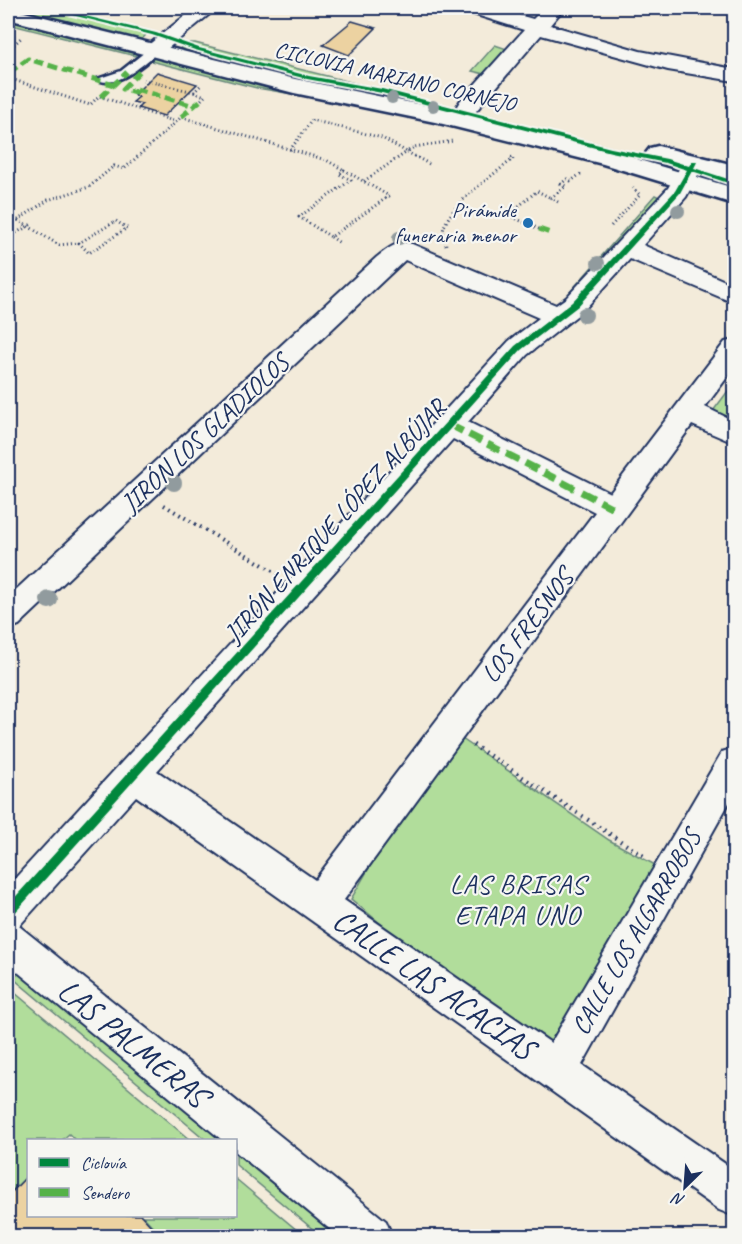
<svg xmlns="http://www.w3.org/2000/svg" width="742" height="1244" font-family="Caveat,sans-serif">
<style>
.green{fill:#b1dd9b;stroke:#66867c;stroke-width:1.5}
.building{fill:#ecd2a1;stroke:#1b2f5e;stroke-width:1.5}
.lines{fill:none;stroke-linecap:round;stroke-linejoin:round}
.lane-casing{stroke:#1b2f5e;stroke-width:5}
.street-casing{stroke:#1b2f5e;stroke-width:4}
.secondary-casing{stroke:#1b2f5e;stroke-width:5}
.path-far2{stroke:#1b2f5e;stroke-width:3;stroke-dasharray:1 3;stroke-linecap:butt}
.path-far1{stroke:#1b2f5e;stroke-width:4;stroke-dasharray:1.5 4.5;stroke-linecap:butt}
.path{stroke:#1b2f5e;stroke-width:4.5;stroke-dasharray:1.5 5;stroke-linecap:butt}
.lane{fill:#f6f6f2;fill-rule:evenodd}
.street{fill:#f6f6f2;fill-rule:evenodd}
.secondary{fill:#f6f6f2;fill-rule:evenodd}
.quiet-far1{stroke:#55b248;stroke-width:5;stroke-dasharray:10 5;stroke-linecap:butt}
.quiet{stroke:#55b248;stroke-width:7;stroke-dasharray:14 7;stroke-linecap:butt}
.cycleway-casing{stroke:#f6f6f2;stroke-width:4}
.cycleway{fill:#00873e;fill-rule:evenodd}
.tree{fill:#919b9e}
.poi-dot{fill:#1f6fb2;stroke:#f6f6f2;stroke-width:2}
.labels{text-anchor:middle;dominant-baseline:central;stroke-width:4.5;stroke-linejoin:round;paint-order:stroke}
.far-street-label{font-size:22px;fill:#1b2f5e;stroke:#f6f6f2}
.far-poi-label{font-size:22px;fill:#1b2f5e;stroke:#f6f6f2;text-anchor:end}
.street-label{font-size:26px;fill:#1b2f5e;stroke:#f6f6f2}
.neighbourhood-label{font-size:27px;letter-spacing:1.5px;fill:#1b2f5e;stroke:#f6f6f2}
.near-street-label{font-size:32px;fill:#1b2f5e;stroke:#f6f6f2}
</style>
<rect width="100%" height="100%" fill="#f3ebda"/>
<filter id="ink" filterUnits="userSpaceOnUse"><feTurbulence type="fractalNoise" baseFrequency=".0167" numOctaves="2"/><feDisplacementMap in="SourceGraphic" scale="12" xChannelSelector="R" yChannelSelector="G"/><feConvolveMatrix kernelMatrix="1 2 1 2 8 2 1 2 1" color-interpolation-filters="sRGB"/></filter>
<g filter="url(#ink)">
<g class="green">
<path d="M8 8H53L145 31 147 34 141 40 133 41Z"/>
<path d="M8 19 138 53 135 56 8 24Z"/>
<path d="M186 43H195L603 145 669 163 671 167 670 170 311 85 180 51 181 46Z"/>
<path d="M495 45 507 49 484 74 472 71Z"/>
<path d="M154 57 316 98 257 88 151 61Z"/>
<path d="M655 195 661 198 568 302 563 300Z"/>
<path d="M734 383V421L713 411Z"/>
<path d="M449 730 609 840 670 873 557 1070 351 899Z"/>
<path d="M13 965 226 1140H206L8 974Z"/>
<path d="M8 987 190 1140H75L69 1134 62 1140H28V1175L8 1195Z"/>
<path d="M236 1148 342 1236H321L236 1165Z"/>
<path d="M236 1179 304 1236H162L143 1216H236Z"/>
</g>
<g class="building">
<path d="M352 21 376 28 349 55 323 45Z"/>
<path d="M157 72 197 84 164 116 138 108 142 104 133 102 139 97 134 95Z"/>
<path d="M28 1175V1215H141L160 1236H8V1196Z"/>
</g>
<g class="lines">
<defs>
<path id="lane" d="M150 48 159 50C148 62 114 91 97 79L121 71Z"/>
<g id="street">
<path d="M195 8H217L161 54 154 56 147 54 144 50 147 46Z"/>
<path d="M464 8H494L533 19 544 8H564L550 25 640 51 734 69V81L668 70 541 35 476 111 468 113 460 111 457 106 460 101 524 30 467 12Z"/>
<path d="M694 155 702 157 705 162 686 197 643 245 734 285V303L630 259 584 310 527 355 468 422 610 493 725 342 734 340V368L705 407 734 421V443L692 425 344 900 551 1043 722 752 734 748V794L582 1065 734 1170V1216L719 1210 136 796 19 926 386 1221 392 1236H338L236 1152V1140H222L8 964V886L509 341 539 318 405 260 19 625 8 629V597L377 257C389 248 397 240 412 244L556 305 566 298 668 188 686 157ZM453 439 595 512 315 880 157 771Z"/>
</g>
<g id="secondary">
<path d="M8 8 295 79 436 108 619 154 734 188V204L603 164 435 122 294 93 8 19Z"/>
<path d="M658 146 734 165V179L650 158 646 153 650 148Z"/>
</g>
</defs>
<use href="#lane" class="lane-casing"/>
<use href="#street" class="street-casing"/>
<use href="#secondary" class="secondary-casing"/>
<g class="path-far2">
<path d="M8 45 16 36"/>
<path d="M8 50 22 37"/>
<path d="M8 78 90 105 99 96 176 122 124 169 114 166 89 187 48 200 18 220 8 215"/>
<path d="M143 80 194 92 201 85"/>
<path d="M194 92 205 96 201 100"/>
<path d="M176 122 181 117 326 160 344 170"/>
<path d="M290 150 312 120 382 138 407 152 414 147 453 141"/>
<path d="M344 170 389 196 331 237 299 217 351 180 339 174Z"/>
<path d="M364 181 407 152 431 165"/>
<path d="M558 202 551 198 566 186 561 184 567 179 571 181 582 173"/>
<path d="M18 220 59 245 79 243"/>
<path d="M116 221 127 228 89 253 79 243Z"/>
<path d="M611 226 640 195 633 188"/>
<path d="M539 229 508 215 537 191 551 198"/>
<path d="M16 233 32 224"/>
<path d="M331 237 340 243"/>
<path d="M446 245C444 239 442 233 444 227 453 201 494 175 514 158L510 157"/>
</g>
<path class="path-far1" d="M164 505 278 574"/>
<path class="path" d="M473 745 645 857"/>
<use href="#lane" class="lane"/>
<use href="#street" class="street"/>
<use href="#secondary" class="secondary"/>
<g class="quiet-far1">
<path d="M8 67 14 69 28 59 114 85"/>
<path d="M136 89 194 106"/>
<path d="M138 90 135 92 123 89 143 68"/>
<path d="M101 97 127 72"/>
<path d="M181 117 201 100"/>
<path d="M539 229 550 233"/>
</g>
<path class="quiet" d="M450 425 615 509"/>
<defs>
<path id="cycleway" d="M44 8H52L156 33 199 48 309 76 382 89 611 148 667 159 689 166 692 161H696L697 162 694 168 734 181V185L692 171 680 193 578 306 521 350 12 916 8 917V905L515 346 572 302 675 191 687 170 666 163 611 152 382 93 307 79 195 50 152 35Z"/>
</defs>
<use href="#cycleway" class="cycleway-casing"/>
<use href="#cycleway" class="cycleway"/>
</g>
<g class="tree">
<circle cx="392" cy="98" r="6"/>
<circle cx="433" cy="106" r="6"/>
<circle cx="678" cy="211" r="7"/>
<circle cx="399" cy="238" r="7"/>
<circle cx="598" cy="263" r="7"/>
<circle cx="585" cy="315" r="8"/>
<circle cx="174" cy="483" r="8"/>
<circle cx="49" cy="600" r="9"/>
</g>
</g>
<circle class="poi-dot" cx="528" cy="223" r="6"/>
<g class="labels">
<g class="far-street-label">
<text transform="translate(395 77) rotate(13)">CICLOVIA MARIANO CORNEJO</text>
</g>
<g class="far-poi-label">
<text x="516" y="210">Pirámide<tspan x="516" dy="25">funeraria menor</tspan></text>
</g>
<g class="street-label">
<text transform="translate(205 433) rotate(-43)">JIRÓN LOS GLADIOLOS</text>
<text transform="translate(335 521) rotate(-48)">JIRÓN ENRIQUE LÓPEZ ALBÚJAR</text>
<text transform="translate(527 626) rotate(-53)">LOS FRESNOS</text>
<text transform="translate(636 932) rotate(-60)">CALLE LOS ALGARROBOS</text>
</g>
<g class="neighbourhood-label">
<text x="518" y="884">LAS BRISAS<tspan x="518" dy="31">ETAPA UNO</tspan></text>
</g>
<g class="near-street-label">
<text transform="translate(434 984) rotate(35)">CALLE LAS ACACIAS</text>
<text transform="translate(133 1043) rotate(39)">LAS PALMERAS</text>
</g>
</g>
<rect width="742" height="1244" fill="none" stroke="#f6f6f2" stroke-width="30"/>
<rect x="15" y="15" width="712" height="1214" fill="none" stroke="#1b2f5e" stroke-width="2" filter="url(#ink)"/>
<rect x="27" y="1139" width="210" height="78" fill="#f6f6f2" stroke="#9ea6b7" stroke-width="1.5"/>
<rect x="39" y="1158" width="30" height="9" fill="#00873e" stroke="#9ea6b7" stroke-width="1.5"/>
<text x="81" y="1169" font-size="18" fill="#1b2f5e">Ciclovía</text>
<rect x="39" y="1188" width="30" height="9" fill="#55b248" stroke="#9ea6b7" stroke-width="1.5"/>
<text x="81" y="1199" font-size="18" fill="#1b2f5e">Sendero</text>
<g transform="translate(685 1187) rotate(205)" stroke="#f6f6f2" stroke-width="4.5" paint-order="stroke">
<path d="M0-4.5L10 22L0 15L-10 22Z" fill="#1b2f5e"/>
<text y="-9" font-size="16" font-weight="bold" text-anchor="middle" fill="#1b2f5e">N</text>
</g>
</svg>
